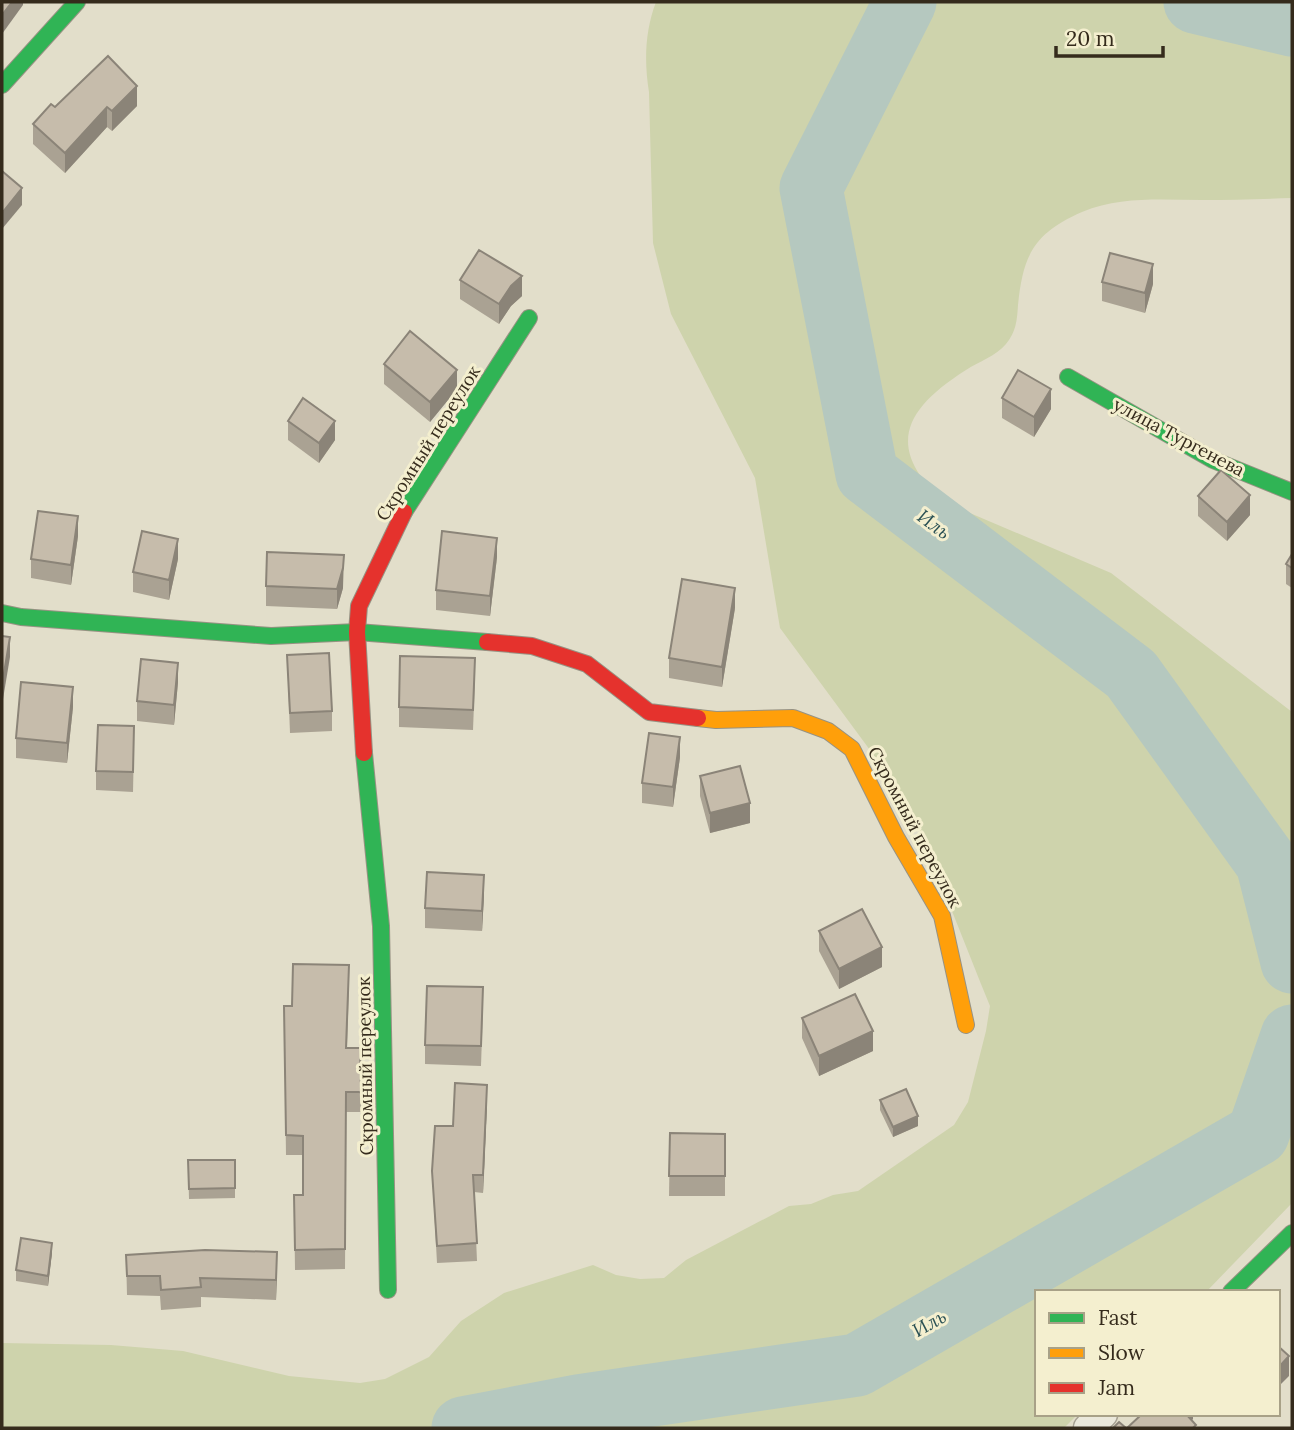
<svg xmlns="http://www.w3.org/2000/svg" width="1294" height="1430" font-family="Lora,serif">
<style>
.green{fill:#ced3ac}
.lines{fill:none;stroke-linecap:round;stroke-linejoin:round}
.river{stroke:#b5c8bf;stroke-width:63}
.street-casing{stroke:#a7a294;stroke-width:31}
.fast-casing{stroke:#979283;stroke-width:18}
.slow-casing{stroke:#979283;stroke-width:18}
.jam-casing{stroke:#979283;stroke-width:18}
.street{stroke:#eae8db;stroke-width:28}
.fast{stroke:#30b455;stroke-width:16}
.slow{stroke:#ff9f0a;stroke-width:16}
.jam{stroke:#e5322d;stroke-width:16}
.wall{fill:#aaa293}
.shaded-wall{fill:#8b8478}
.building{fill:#c6bcab;stroke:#8b8478;stroke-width:2}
.labels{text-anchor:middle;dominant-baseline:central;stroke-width:6;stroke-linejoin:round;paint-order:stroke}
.street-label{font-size:18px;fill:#352b1c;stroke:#f4efcf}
.water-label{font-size:19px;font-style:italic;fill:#2c5255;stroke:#f4efcf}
</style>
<rect width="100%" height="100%" fill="#e2deca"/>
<path class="green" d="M656 2H1292V198C1262 199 1232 200 1202 200 1161 200 1121 196 1082 212 1034 233 1023 255 1018 305 1017 321 1016 332 1006 344 996 356 978 362 966 370 903 410 885 448 944 502L1111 573 1292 712V1203L1206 1292H1037V1414H1078L1064 1428H2V1343L111 1345 183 1351 289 1376 360 1383 385 1379 429 1357 461 1321 504 1293 593 1265 616 1275 640 1279 664 1278 686 1260 789 1206 811 1204 833 1195 858 1191 954 1125 968 1102 986 1031 990 1006 981 984 909 803 780 628 755 478 671 314 653 243 649 92C644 61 645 31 656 2Z"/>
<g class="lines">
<g class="river">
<path d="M905 2 811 188 867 474 1131 674 1267 863 1292 962"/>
<path d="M1195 2 1292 25"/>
<path d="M463 1428 578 1406 857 1365 1258 1134 1292 1036"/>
</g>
<defs>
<path id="street" d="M1088 1428 1103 1414"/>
<g id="fast">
<path d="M2 85 77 2"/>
<path d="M1068 377 1213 460 1292 492"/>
<path d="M404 512 529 318"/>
<path d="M2 613 21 617 271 636 357 632 487 642"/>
<path d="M364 753 381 926 388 1290"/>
<path d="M1231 1292 1292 1233"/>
</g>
<path id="slow" d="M698 718 716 720 793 718 828 731 852 749 896 837 942 916 966 1025"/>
<g id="jam">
<path d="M487 642 532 646 587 664 649 712 698 718"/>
<path d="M364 753 357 632 359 606 404 512"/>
</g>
</defs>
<use href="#street" class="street-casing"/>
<use href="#fast" class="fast-casing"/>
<use href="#slow" class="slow-casing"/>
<use href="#jam" class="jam-casing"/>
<use href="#street" class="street"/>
<use href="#fast" class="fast"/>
<use href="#slow" class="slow"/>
<use href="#jam" class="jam"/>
</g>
<g class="wall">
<path d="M137 106 112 131 107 127 65 173 33 144V124L55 107Z"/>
<path d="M460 280 522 296 511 306 499 324 460 299Z"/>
<path d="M1102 282 1153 284 1145 313 1102 301Z"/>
<path d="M384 364 457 389 430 422 384 384Z"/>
<path d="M1002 398 1051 409 1034 437 1002 418Z"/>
<path d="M288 421 335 440 319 463 288 440Z"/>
<path d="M1198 496 1250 515 1227 541 1198 516Z"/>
<path d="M78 536 71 585 31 578V559Z"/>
<path d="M1292 554V588L1286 584V564Z"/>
<path d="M497 557 490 616 436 610V590Z"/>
<path d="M178 559 169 600 133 592V572Z"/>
<path d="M266 586 343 588 337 609 266 606Z"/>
<path d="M735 608 722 687 669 678V658Z"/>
<path d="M287 655 332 711V731L290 733Z"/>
<path d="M475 678 473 730 399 727V707Z"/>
<path d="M178 682 174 725 137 721V701Z"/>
<path d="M73 707 67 763 16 758V738Z"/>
<path d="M134 746 133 792 96 790V771Z"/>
<path d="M680 757 673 807 642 803V783Z"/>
<path d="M700 776 750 823 710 833 700 796Z"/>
<path d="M484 895 482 931 425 928V908Z"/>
<path d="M819 931 882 967 839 989 819 951Z"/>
<path d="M349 985 347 1048H360L361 1112H346L345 1269 295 1270 294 1195H303V1155H286L284 1006H292Z"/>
<path d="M483 1007 481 1066 425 1064V1045Z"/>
<path d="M802 1018 873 1051 819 1076 802 1038Z"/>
<path d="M880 1100 918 1126 893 1137 880 1110Z"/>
<path d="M487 1103 483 1193 474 1192 477 1261 437 1263 432 1171 453 1126Z"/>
<path d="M670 1133 725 1134V1196H669Z"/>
<path d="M188 1160H235V1198L189 1199Z"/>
<path d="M52 1253 48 1286 16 1281V1270Z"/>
<path d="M126 1255 277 1272 276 1300 201 1297V1307L161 1310 160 1296 127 1295Z"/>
</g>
<g class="shaded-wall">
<path d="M12 2H23V5L2 34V15Z"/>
<path d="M137 86V106L112 131V111Z"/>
<path d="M107 107V127L65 173V153Z"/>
<path d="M22 188V205L2 229V213Z"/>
<path d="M1153 264V284L1145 313V293Z"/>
<path d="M522 276V296L511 306 499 324V304L511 286Z"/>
<path d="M457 370V389L430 422V402Z"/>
<path d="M1051 389V409L1034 437V417Z"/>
<path d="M335 421V440L319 463V443Z"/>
<path d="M1250 495V515L1227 541V522Z"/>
<path d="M78 516V536L71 585V565Z"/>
<path d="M497 538V557L490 616V596Z"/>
<path d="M178 539V559L169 600V580Z"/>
<path d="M344 555 343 588 337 609V589Z"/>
<path d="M735 588V608L722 687V667Z"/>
<path d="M10 637V657L2 705V685Z"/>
<path d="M178 663V682L174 725V705Z"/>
<path d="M73 687V707L67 763V743Z"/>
<path d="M680 737V757L673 807V787Z"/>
<path d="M750 803V823L710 833V813Z"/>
<path d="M484 875V895L482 931V911Z"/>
<path d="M882 947V967L839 989V969Z"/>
<path d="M873 1031V1051L819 1076V1056Z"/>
<path d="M487 1085V1103L483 1193V1175Z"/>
<path d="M918 1116V1126L893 1137V1127Z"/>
<path d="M52 1243V1253L48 1286V1276Z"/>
<path d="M277 1252V1272L276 1300V1280Z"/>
<path d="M1289 1356V1376L1278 1387V1368Z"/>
<path d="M1182 1414H1193V1419L1184 1428Z"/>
</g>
<g class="building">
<path d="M2 2H12L2 15Z"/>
<path d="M108 56 137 86 112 111 107 107 65 153 33 124 51 104 55 107Z"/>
<path d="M2 171 22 188 2 213Z"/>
<path d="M479 250 522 276 511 286 499 304 460 280Z"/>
<path d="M1110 253 1153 264 1145 293 1102 282Z"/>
<path d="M410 331 457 370 430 402 384 364Z"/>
<path d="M1018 370 1051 389 1034 417 1002 398Z"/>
<path d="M303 398 335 421 319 443 288 421Z"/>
<path d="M1221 470 1250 495 1227 522 1198 496Z"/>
<path d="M38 511 78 516 71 565 31 559Z"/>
<path d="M142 531 178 539 169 580 133 572Z"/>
<path d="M442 531 497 538 490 596 436 590Z"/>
<path d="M267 552 344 555 343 568 337 589 266 586Z"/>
<path d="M1292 554V568L1286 564Z"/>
<path d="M682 579 735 588 722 667 669 658Z"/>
<path d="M2 636 10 637 2 685Z"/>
<path d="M329 653 332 711 290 713 287 655Z"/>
<path d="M400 656 475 658 473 710 399 707Z"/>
<path d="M141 659 178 663 174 705 137 701Z"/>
<path d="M21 682 73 687 67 743 16 738Z"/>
<path d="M98 725 134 726 133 772 96 771Z"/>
<path d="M649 733 680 737 673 787 642 783Z"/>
<path d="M740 766 750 803 710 813 700 776Z"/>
<path d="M427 872 484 875 482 911 425 908Z"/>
<path d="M862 909 882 947 839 969 819 931Z"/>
<path d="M293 964 349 965 346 1048H360L361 1092H346L345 1249 295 1250 294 1195H303V1136L286 1135 284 1006H292Z"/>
<path d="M427 986 483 987 481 1046 425 1045Z"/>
<path d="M855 994 873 1031 819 1056 802 1018Z"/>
<path d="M455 1083 487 1085 483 1175H473L477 1243 437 1246 432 1171 435 1126H453Z"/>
<path d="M906 1089 918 1116 893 1127 880 1100Z"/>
<path d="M670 1133 725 1134V1176H669Z"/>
<path d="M188 1160H235V1188L189 1189Z"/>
<path d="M21 1238 52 1243 48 1276 16 1270Z"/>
<path d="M205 1250 277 1252 276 1280 200 1278 201 1287 161 1290 160 1276H127L126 1255Z"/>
<path d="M1278 1346 1289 1356 1278 1368Z"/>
<path d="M1142 1414H1186L1196 1425 1193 1428H1127Z"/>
<path d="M1119 1422 1126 1428H1113Z"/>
</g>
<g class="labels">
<g class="street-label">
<text transform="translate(1179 437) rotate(28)">улица Тургенева</text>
<text transform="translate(428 443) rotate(-58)">Скромный переулок</text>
<text transform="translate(915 827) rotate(62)">Скромный переулок</text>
<text transform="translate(365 1066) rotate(-91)">Скромный переулок</text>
</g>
<g class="water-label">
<text transform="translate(934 524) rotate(37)">Иль</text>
<text transform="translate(929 1323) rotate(-30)">Иль</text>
</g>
</g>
<rect width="1294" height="1430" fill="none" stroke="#352b1c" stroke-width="7"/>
<rect x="1035" y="1290" width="245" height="126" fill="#f4efcf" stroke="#a8a187" stroke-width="2"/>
<rect x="1049" y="1313" width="35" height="10" fill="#30b455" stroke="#a8a187" stroke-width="2"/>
<text x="1098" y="1325" font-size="21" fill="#352b1c">Fast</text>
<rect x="1049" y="1348" width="35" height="10" fill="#ff9f0a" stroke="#a8a187" stroke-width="2"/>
<text x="1098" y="1360" font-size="21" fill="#352b1c">Slow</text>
<rect x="1049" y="1383" width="35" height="10" fill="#e5322d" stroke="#a8a187" stroke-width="2"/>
<text x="1098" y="1395" font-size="21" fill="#352b1c">Jam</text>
<path d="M1056 46v10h107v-10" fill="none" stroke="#352b1c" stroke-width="3.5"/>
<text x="1066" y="46" font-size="21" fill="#352b1c" stroke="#f4efcf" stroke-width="5" paint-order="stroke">20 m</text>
</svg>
